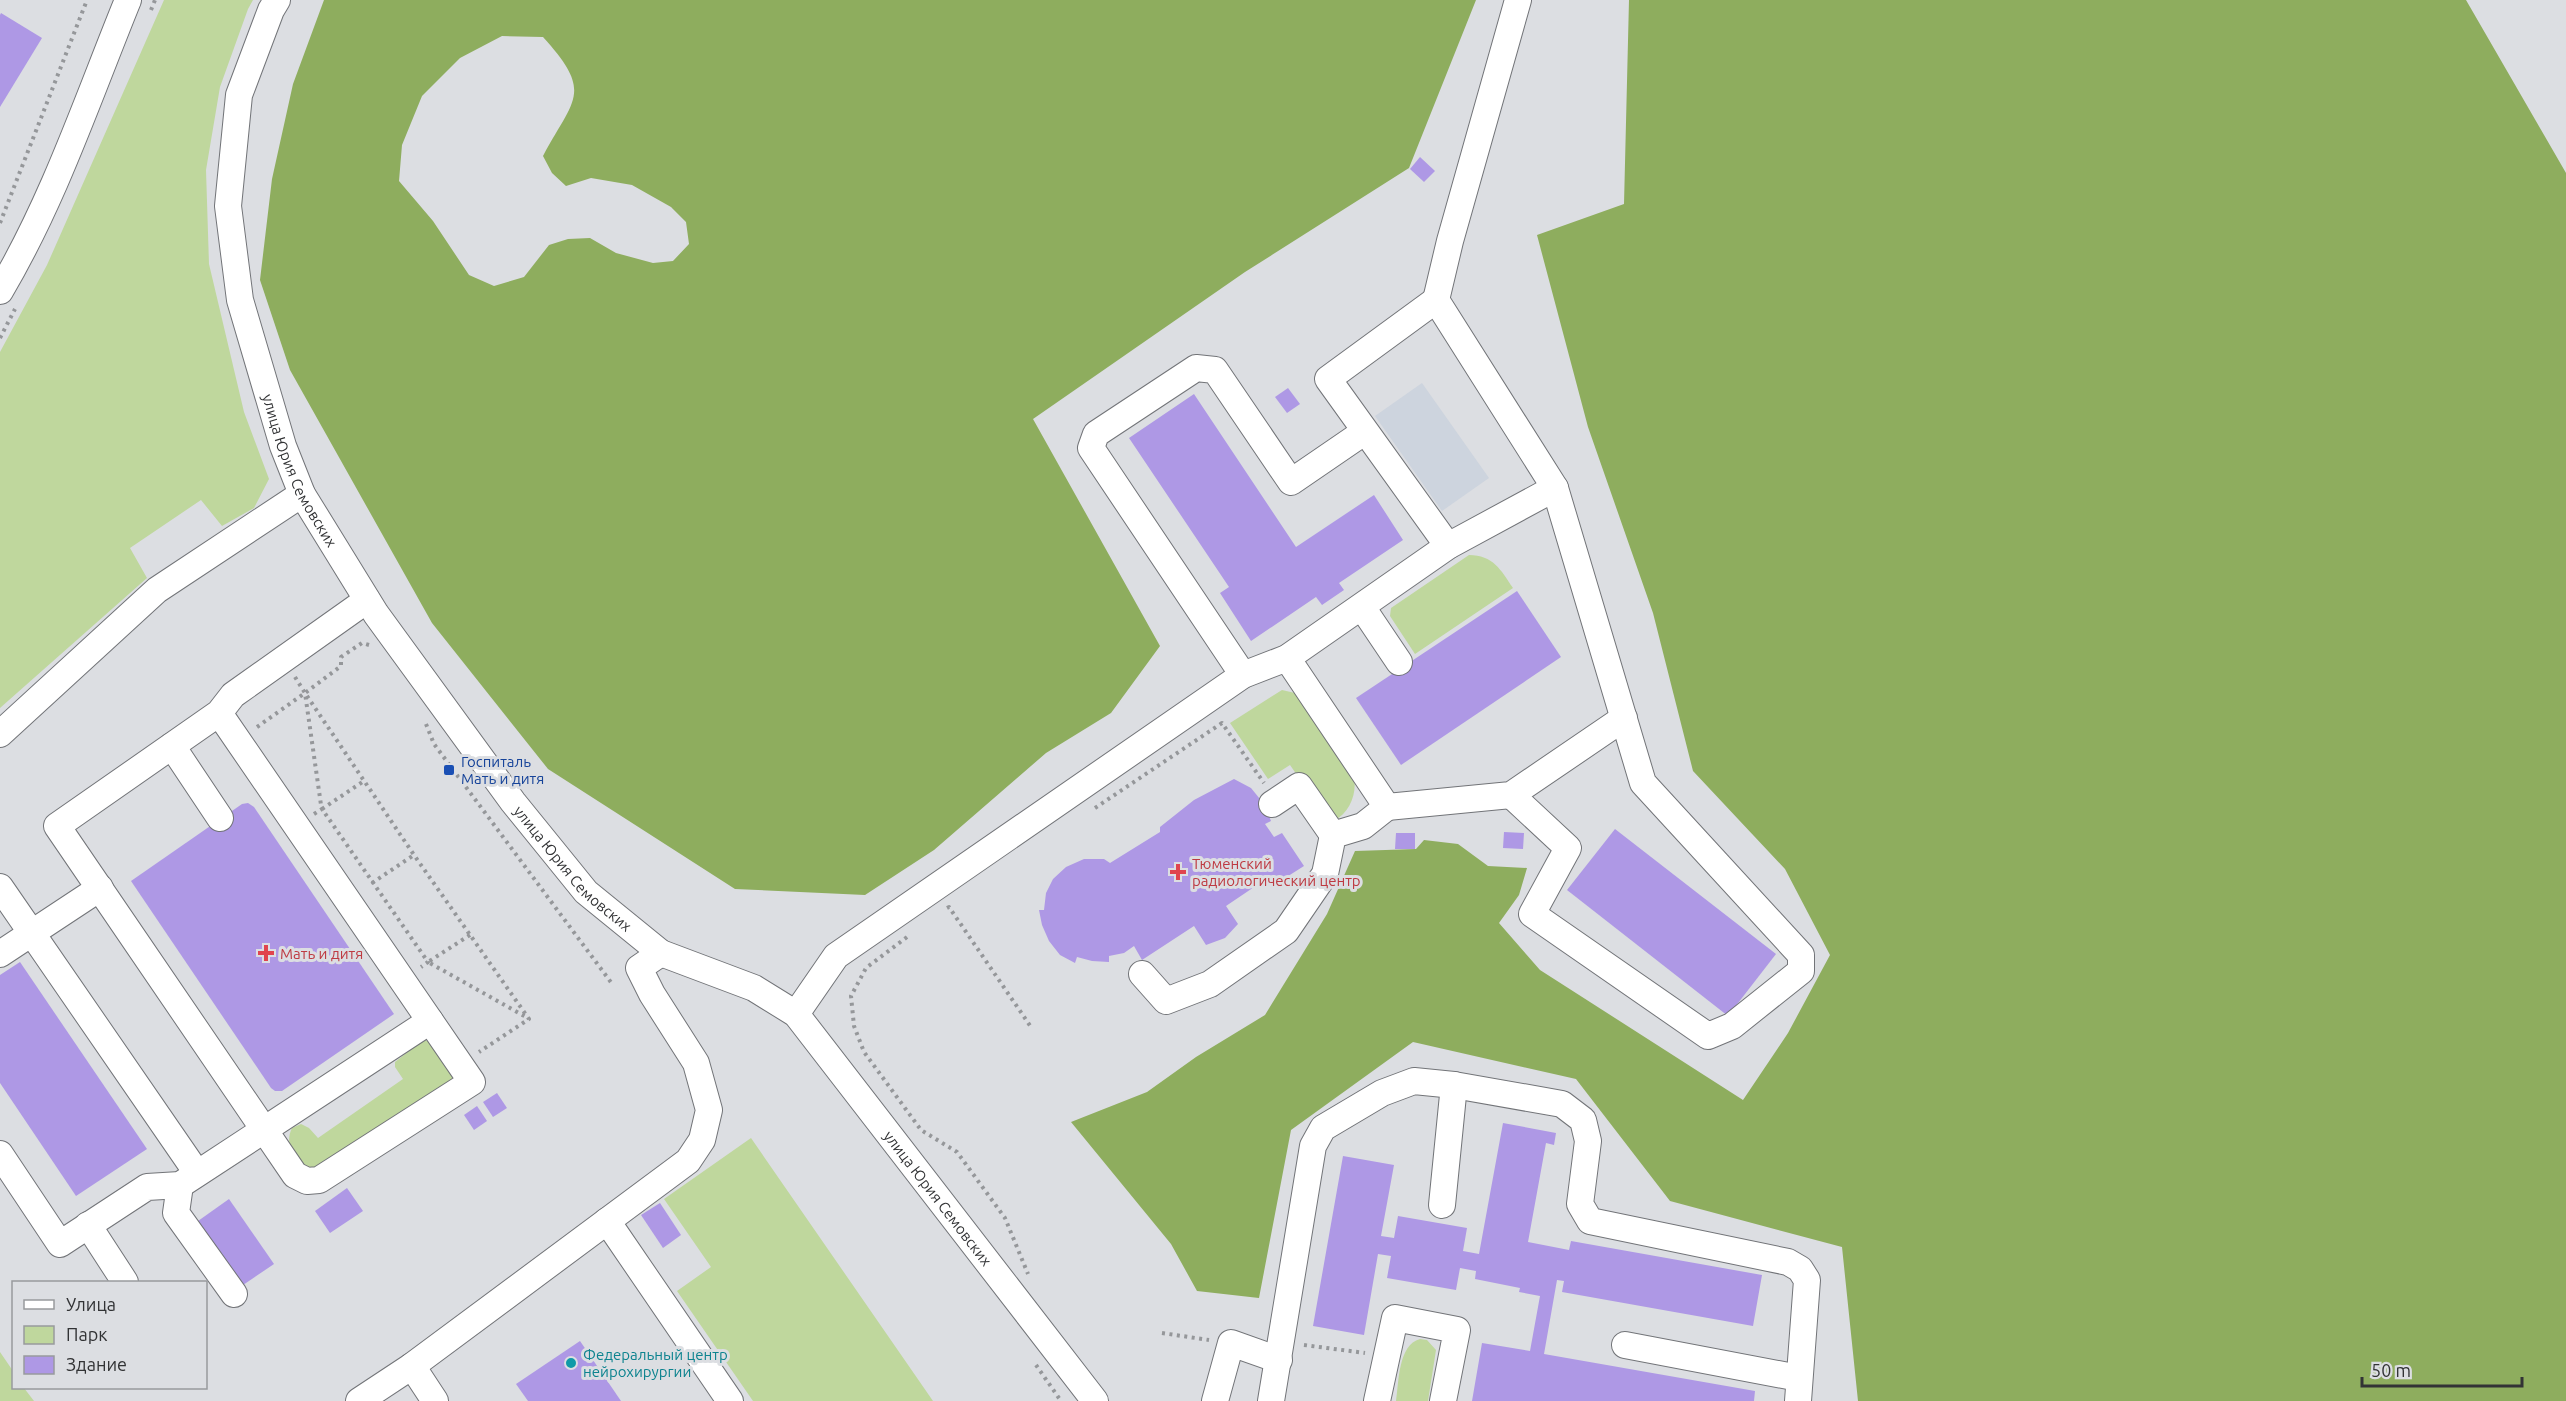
<svg xmlns="http://www.w3.org/2000/svg" width="2566" height="1401" font-family="Ubuntu,sans-serif">
<style>
.built{fill:#cdd4de}
.green{fill:#bfd79d}
.forest{fill:#8ead5e;fill-rule:evenodd}
.building{fill:#ae98e5}
.lines{fill:none;stroke-linecap:round;stroke-linejoin:round}
.minor-casing{stroke:#727478;stroke-width:28}
.path{stroke:#95979a;stroke-width:4;stroke-dasharray:3 4.5;stroke-linecap:butt}
.minor{stroke:#fff;stroke-width:26}
.transit-dot{fill:#1a4fb4;stroke:#dcdee2;stroke-width:2}
.health-dot{fill:#e0444e;stroke:#dcdee2;stroke-width:2}
.culture-dot{fill:#0f9aa8;stroke:#dcdee2;stroke-width:2}
.labels{text-anchor:middle;dominant-baseline:central;stroke-width:6;stroke-linejoin:round;paint-order:stroke}
.street-label{font-size:15px;fill:#323335;stroke:#dcdee2}
.transit-label{font-size:15px;fill:#164399;stroke:#dcdee2;text-anchor:start}
.health-label{font-size:15px;fill:#be3a42;stroke:#dcdee2;text-anchor:start}
.culture-label{font-size:15px;fill:#0d838f;stroke:#dcdee2;text-anchor:start}
</style>
<rect width="100%" height="100%" fill="#dcdee2"/>
<path class="built" d="M1422 383 1489 478 1442 511 1375 416Z"/>
<g class="green">
<path d="M164 0H253L248 9 220 87 206 170 209 264 244 412 269 479 254 508 222 526 201 500 130 548 147 578 0 708V352L47 265Z"/>
<path d="M1469 555C1493 555 1501 570 1513 588L1415 654 1390 616 1391 608Z"/>
<path d="M1282 690 1295 693 1304 702 1354 777C1357 794 1350 812 1334 821L1327 818 1290 765 1268 779 1230 723Z"/>
<path d="M423 1040 433 1042 454 1078 449 1087 322 1173 304 1169C294 1155 284 1145 292 1128L301 1124 309 1128 318 1138 403 1079 395 1067V1062Z"/>
<path d="M751 1138 933 1401H753L677 1291 711 1267 664 1199Z"/>
<path d="M1420 1339 1427 1340 1436 1350 1428 1401H1396C1399 1382 1398 1345 1420 1339Z"/>
<path d="M0 1352 13 1371 14 1388H24L34 1401H0Z"/>
</g>
<g class="forest">
<path d="M324 0H1476L1409 168 1245 272 1033 419 1160 646 1111 713 1046 753 934 850 865 895 735 889 548 769 432 623 290 370 260 280 272 179 293 84ZM502 36 543 37C594 93 574 98 543 156L552 173 566 186 591 178 632 185 671 207 686 222 689 244 673 261 653 263 616 253 590 238 568 239 549 245 524 277 494 286 469 275 433 221 399 181 402 145 422 96 460 58Z"/>
<path d="M1629 0H2466L2566 173V1401H1858L1842 1247 1670 1201 1576 1079 1413 1042 1291 1130 1259 1298 1197 1291 1171 1244 1071 1122 1147 1092 1196 1057 1265 1015 1327 914 1355 851 1416 849 1424 840 1458 844 1488 866 1527 868 1519 895 1499 923 1540 970 1743 1100 1788 1033 1830 955 1785 869 1693 771 1653 613 1588 427 1537 235 1624 204Z"/>
</g>
<g class="building">
<path d="M1 13 42 38 0 107V15Z"/>
<path d="M1420 157 1435 171 1424 182 1410 169Z"/>
<path d="M1288 388 1300 404 1287 413 1275 397Z"/>
<path d="M1194 394 1296 547 1374 495 1403 540 1339 583 1344 590 1322 605 1316 597 1251 641 1220 593 1229 587 1129 438Z"/>
<path d="M1517 591 1561 657 1401 765 1356 698Z"/>
<path d="M1234 779 1251 788 1264 804 1271 821 1265 824 1274 837 1282 833 1304 866 1274 885 1269 877 1226 906 1238 924 1225 938 1206 945 1194 926 1142 960 1134 946 1124 953 1109 956V962L1092 961 1077 957 1075 963 1060 955 1049 941 1042 925 1039 910H1044L1046 893 1053 879 1066 867 1084 859H1104L1110 863 1160 832V827L1194 800Z"/>
<path d="M248 803 254 807 394 1014 282 1091H275L271 1088 131 881 242 804Z"/>
<path d="M1615 829 1776 954 1728 1016 1567 890Z"/>
<path d="M1504 832 1524 833 1523 849 1503 848Z"/>
<path d="M1396 833H1415V849H1395Z"/>
<path d="M20 962 147 1149 76 1196 0 1083V975Z"/>
<path d="M497 1093 507 1108 493 1117 483 1102Z"/>
<path d="M477 1106 487 1121 474 1130 464 1115Z"/>
<path d="M1503 1123 1556 1133 1554 1145 1546 1143 1528 1242 1569 1250 1571 1241 1762 1275 1753 1326 1562 1292 1564 1281 1557 1280 1544 1354 1755 1391 1754 1401H1472L1482 1343 1530 1351 1540 1296 1519 1292 1520 1288 1475 1279 1476 1271 1460 1268 1456 1290 1387 1278 1391 1256 1378 1254 1364 1335 1313 1326 1343 1156 1394 1165 1381 1236 1394 1238 1398 1216 1467 1228 1463 1251 1479 1254Z"/>
<path d="M347 1188 363 1211 330 1233 315 1211Z"/>
<path d="M229 1199 274 1264 243 1285 198 1221Z"/>
<path d="M660 1203 681 1235 663 1248 641 1215Z"/>
<path d="M580 1341 621 1401H528L516 1384Z"/>
</g>
<g class="lines">
<defs>
<g id="minor">
<path id="s1" d="M277 0 271 10 239 95 228 206 240 300 283 446 302 494 376 614 513 802 586 892 661 953 754 988 796 1014 1095 1401"/>
<path d="M0 291C54 200 88 98 128 0"/>
<path d="M1436 300 1328 379 1448 546"/>
<path d="M1362 607 1399 662"/>
<path d="M1243 675 1091 448 1096 434 1196 368 1215 370 1291 482 1364 432"/>
<path d="M219 713 472 1082 319 1180 307 1181 295 1175 57 826 219 713 233 695 367 600"/>
<path d="M0 734 157 590 302 494"/>
<path d="M172 746 220 818"/>
<path d="M1511 795 1568 848 1532 914 1708 1036 1732 1026 1801 971V955L1643 783 1555 488"/>
<path d="M1272 804 1299 786 1333 835"/>
<path d="M1387 807 1511 795 1624 718"/>
<path d="M0 887 197 1173"/>
<path d="M0 954 100 888"/>
<path d="M1142 974 1166 1001 1210 984 1286 931 1325 874 1333 835 1363 826 1387 807 1287 658"/>
<path d="M796 1014 836 956 1243 675 1287 658 1448 546 1555 488 1436 300 1450 241 1518 0"/>
<path d="M0 1154 60 1244 147 1187 180 1185 430 1021"/>
<path d="M180 1185 176 1213 234 1294"/>
<path d="M1442 1205 1454 1085"/>
<path d="M607 1221 730 1401"/>
<path d="M88 1225 125 1282"/>
<path d="M1625 1345 1799 1378"/>
<path d="M412 1366 435 1401"/>
<path d="M359 1401 412 1366 688 1161 702 1140 709 1110 696 1063 652 994 639 968 661 953"/>
<path d="M1215 1401 1231 1343 1279 1360"/>
<path d="M1271 1401 1313 1146 1323 1128 1382 1093 1414 1081 1454 1085 1562 1104 1583 1120 1588 1141 1580 1204 1590 1221 1788 1262 1800 1269 1807 1280 1798 1401"/>
<path d="M1377 1401 1395 1318 1457 1330 1443 1401"/>
</g>
</defs>
<use href="#minor" class="minor-casing"/>
<g class="path">
<path d="M151 10 155 0"/>
<path d="M0 223 87 0"/>
<path d="M0 338 15 309"/>
<path d="M369 645 362 643 341 657V666L305 693 414 855 529 1019 479 1052"/>
<path d="M295 677 305 693 321 805"/>
<path d="M426 724 434 744 613 985"/>
<path d="M257 727 305 693"/>
<path d="M1095 808 1222 723 1264 783"/>
<path d="M322 809 364 781"/>
<path d="M314 814 322 809 428 962 421 967"/>
<path d="M372 883 414 855"/>
<path d="M947 908 949 907 1031 1027"/>
<path d="M470 935 428 962 526 1017"/>
<path d="M907 937 866 968 851 996 854 1026 864 1052 921 1130 957 1152 1005 1218 1028 1274"/>
<path d="M1162 1333 1209 1340"/>
<path d="M1304 1345 1365 1353"/>
<path d="M1036 1365 1061 1401"/>
</g>
<use href="#minor" class="minor"/>
</g>
<rect class="transit-dot" x="443" y="764" width="12" height="12" rx="3"/>
<g class="health-dot">
<path d="M1175 863h6v6h6v6h-6v6h-6v-6h-6v-6h6z"/>
<path d="M263 944h6v6h6v6h-6v6h-6v-6h-6v-6h6z"/>
</g>
<circle class="culture-dot" cx="571" cy="1363" r="6"/>
<g class="labels">
<g class="street-label">
<text stroke="none"><textPath href="#s1" startOffset="490">улица Юрия Семовских</textPath></text>
<text stroke="none"><textPath href="#s1" startOffset="976">улица Юрия Семовских</textPath></text>
<text stroke="none"><textPath href="#s1" startOffset="1480">улица Юрия Семовских</textPath></text>
</g>
<g class="transit-label">
<text x="461" y="761">Госпиталь<tspan x="461" dy="17">Мать и дитя</tspan></text>
</g>
<g class="health-label">
<text x="1192" y="863">Тюменский<tspan x="1192" dy="17">радиологический центр</tspan></text>
<text x="280" y="953">Мать и дитя</text>
</g>
<g class="culture-label">
<text x="583" y="1354">Федеральный центр<tspan x="583" dy="17">нейрохирургии</tspan></text>
</g>
</g>
<rect x="12" y="1281" width="195" height="108" fill="#dcdee2" stroke="#989a9d" stroke-width="1.5"/>
<rect x="24" y="1300" width="30" height="9" fill="#ffffff" stroke="#989a9d" stroke-width="1.5"/>
<text x="66" y="1311" font-size="18" fill="#323335">Улица</text>
<rect x="24" y="1326" width="30" height="18" fill="#bfd79d" stroke="#989a9d" stroke-width="1.5"/>
<text x="66" y="1341" font-size="18" fill="#323335">Парк</text>
<rect x="24" y="1356" width="30" height="18" fill="#ae98e5" stroke="#989a9d" stroke-width="1.5"/>
<text x="66" y="1371" font-size="18" fill="#323335">Здание</text>
<path d="M2362 1377v9h160v-9" fill="none" stroke="#323335" stroke-width="3"/>
<text x="2371" y="1377" font-size="18" fill="#323335" stroke="#dcdee2" stroke-width="4.5" paint-order="stroke">50 m</text>
</svg>
